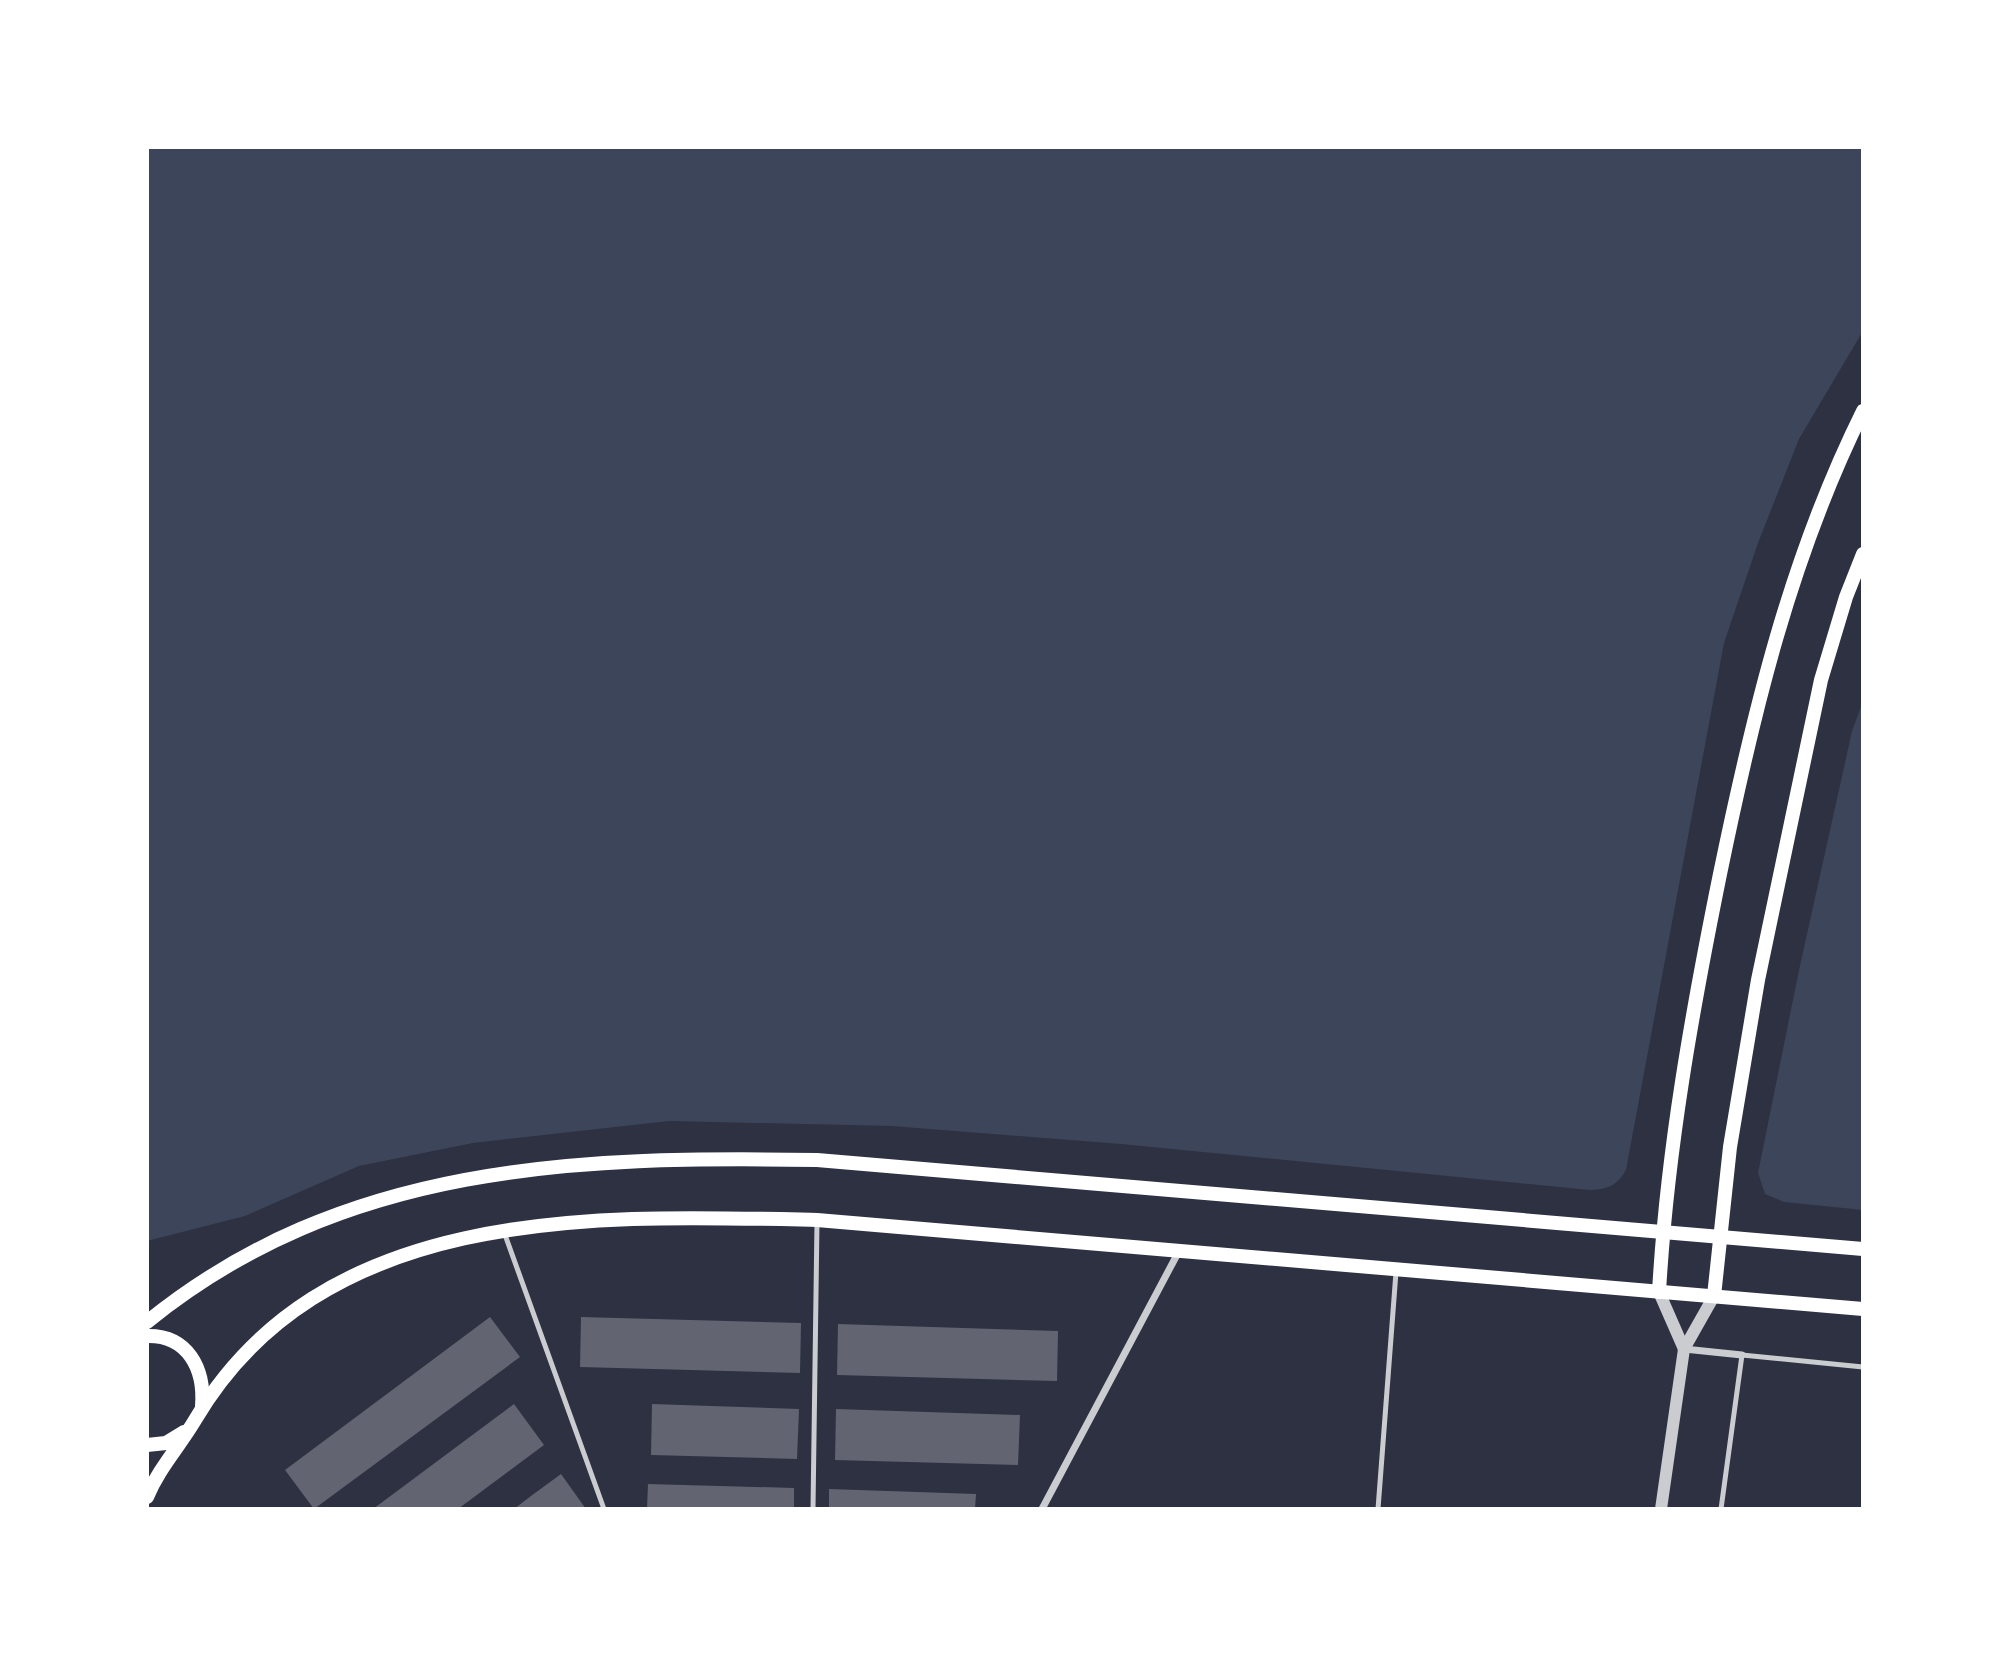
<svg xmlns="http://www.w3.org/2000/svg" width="2010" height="1656" font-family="Commissioner,sans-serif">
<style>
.green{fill:#3c4559}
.building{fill:#626471}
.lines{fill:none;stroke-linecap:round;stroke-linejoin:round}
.service{stroke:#caccd0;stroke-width:5}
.minor{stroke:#caccd0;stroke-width:7}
.tertiary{stroke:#caccd0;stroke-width:12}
.secondary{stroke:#fff;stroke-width:14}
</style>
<rect width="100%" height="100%" fill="#2d3142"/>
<g class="green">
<path d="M147 147H1863V331L1799 439 1758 543 1724 643 1626 1170C1617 1186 1608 1189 1590 1190L1121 1144 891 1126 669 1121 473 1143 359 1166 245 1216 147 1241Z"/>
<path d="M1863 701V1210L1784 1202 1765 1194 1758 1173 1799 970 1852 731Z"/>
</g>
<g class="building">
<path d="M490 1317 520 1357 314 1509 285 1470Z"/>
<path d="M581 1317 801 1323 800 1373 580 1367Z"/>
<path d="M838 1324 1058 1331 1057 1381 837 1375Z"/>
<path d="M514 1404 544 1445 458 1509H373Z"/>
<path d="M652 1404 799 1409 797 1459 651 1455Z"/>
<path d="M836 1409 1020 1415 1018 1465 835 1460Z"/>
<path d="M561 1474 586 1509H514L531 1496Z"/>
<path d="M648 1484 794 1488V1509H647Z"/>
<path d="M829 1489 976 1494 975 1509H829Z"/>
</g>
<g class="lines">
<g class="service">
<path d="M504 1232 604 1509"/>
<path d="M813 1509 817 1222"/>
<path d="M1378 1509 1396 1272"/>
<path d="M1721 1509 1742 1355 1863 1367"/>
</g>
<g class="minor">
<path d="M1684 1349 1742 1355"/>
<path d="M1042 1509 1179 1251"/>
</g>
<g class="tertiary">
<path d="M1659 1292 1684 1349"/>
<path d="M1661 1509 1684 1349 1714 1296"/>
</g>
<g class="secondary">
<path d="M1659 1292C1667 1151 1692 1012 1720 874 1753 714 1790 558 1863 411"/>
<path d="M1714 1296 1730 1147 1758 980 1821 680 1846 597 1863 554"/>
<path d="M147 1322C343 1163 576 1156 817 1160L1863 1249"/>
<path d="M147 1336C188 1335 205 1369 202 1406"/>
<path d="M147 1445 166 1443 184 1432"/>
<path d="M147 1497C159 1468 179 1447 195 1420 323 1203 598 1215 817 1220L1863 1309"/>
</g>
</g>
<rect width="2010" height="1656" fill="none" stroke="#ffffff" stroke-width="298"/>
</svg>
